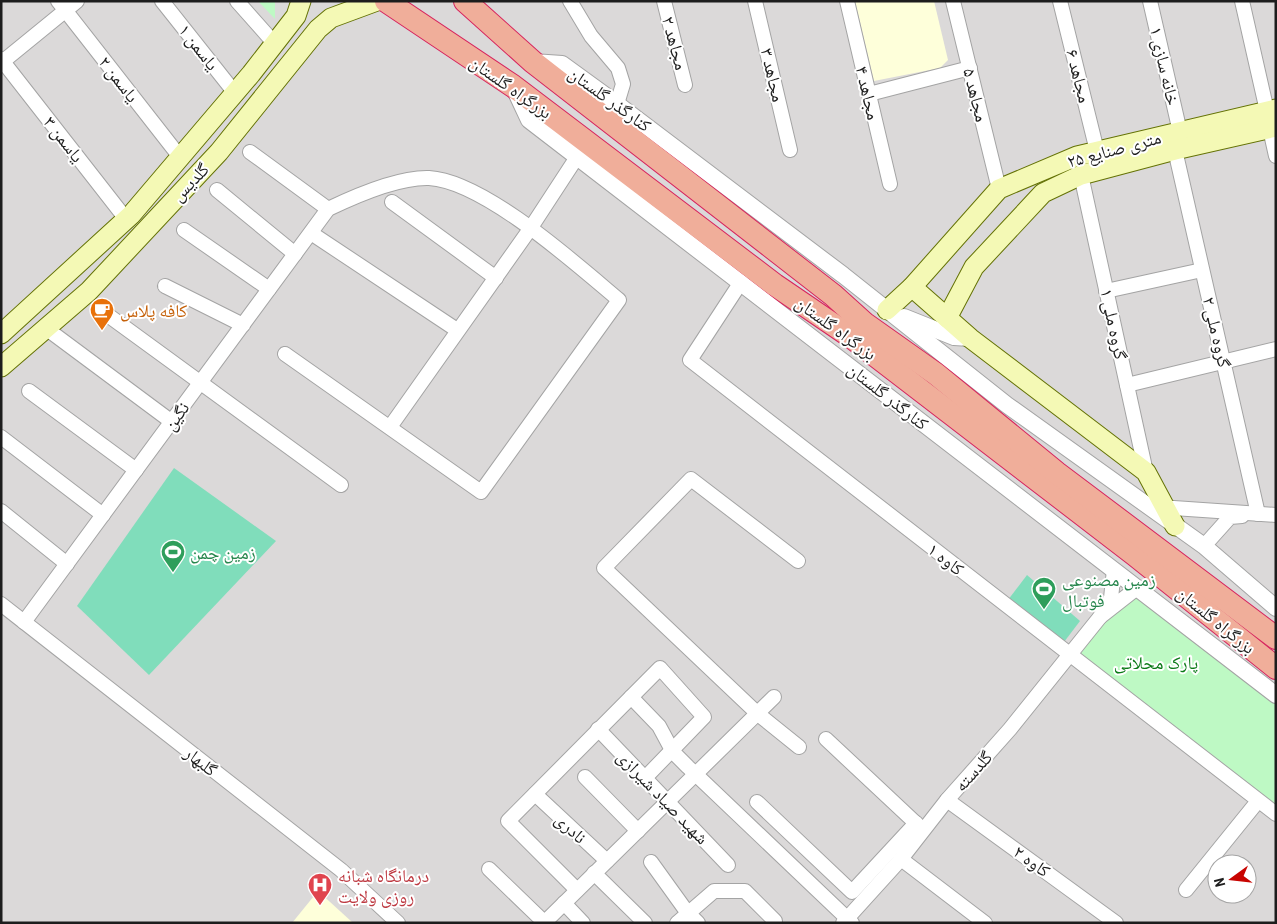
<svg xmlns="http://www.w3.org/2000/svg" width="1277" height="924" font-family="'Roboto Condensed','Noto Naskh Arabic',sans-serif">
<style>
.residential{fill:#dbd9d9;fill-rule:evenodd}
.education{fill:#feffda}
.park{fill:#bef9c4}
.pitch{fill:#80ddbb}
.lines{fill:none;stroke-linecap:round;stroke-linejoin:round}
.minor-casing{stroke:#a4a4a4;stroke-width:16}
.tertiary-casing{stroke:#a4a4a4;stroke-width:18}
.secondary-casing{stroke:#647205;stroke-width:21}
.trunk-casing{stroke:#d7245e;stroke-width:24}
.minor{stroke:#fff;stroke-width:14}
.tertiary{stroke:#fff;stroke-width:16}
.secondary{stroke:#f4f9b5;stroke-width:19}
.trunk{stroke:#f0ae9a;stroke-width:22}
.labels{text-anchor:middle;dominant-baseline:central;stroke-width:4;stroke-linejoin:round;paint-order:stroke}
.street-label{font-size:18px;fill:#1d1d1d;stroke:#fff}
.food-label{font-size:18px;fill:#c56008;stroke:#fff;text-anchor:start}
.leisure-label{font-size:18px;fill:#27864d;stroke:#fff;text-anchor:start}
.park-label{font-size:18px;fill:#0b7a17;stroke:#fff}
.health-label{font-size:18px;fill:#be3a42;stroke:#fff;text-anchor:start}
</style>
<rect width="100%" height="100%" fill="#eeeae2"/>
<path class="residential" d="M1 1H1276V923H1ZM1217 864H1247V894H1217Z"/>
<g class="education">
<path d="M855 1H934L948 60 940 68 874 81Z"/>
<path d="M318 891 352 922 351 923H292Z"/>
</g>
<g class="park">
<path d="M259 1H275V19L258 1Z"/>
<path d="M1137 588 1276 694V810L1069 655Z"/>
</g>
<g class="pitch">
<path d="M174 468 276 541 149 675 77 606Z"/>
<path d="M1027 575 1080 621 1061 646 1008 600Z"/>
</g>
<g class="lines">
<defs>
<g id="minor">
<path d="M58 1 180 157"/>
<path d="M162 1 235 93"/>
<path d="M237 1 275 44"/>
<path d="M570 1 591 36 618 68 623 84 617 104"/>
<path d="M664 1 685 85"/>
<path d="M755 1 790 150"/>
<path d="M847 1 890 184"/>
<path d="M953 1 999 189"/>
<path d="M1060 1 1097 151"/>
<path d="M1150 1 1180 132"/>
<path d="M1242 1 1267 111"/>
<path d="M1 59 126 219"/>
<path d="M1 63 77 1"/>
<path d="M869 94 970 68"/>
<path d="M1270 129 1276 156"/>
<path d="M1175 150 1258 514"/>
<path d="M250 152 328 209"/>
<path d="M1081 175 1146 472"/>
<path d="M217 190 295 254"/>
<path d="M392 202 496 278"/>
<path d="M184 230 269 289"/>
<path d="M311 233 457 330"/>
<path d="M741 282 690 360 1276 814"/>
<path d="M165 286 243 325"/>
<path d="M1106 291 1202 270"/>
<path d="M105 313 341 485"/>
<path d="M47 329 172 422"/>
<path d="M1127 385 1276 349"/>
<path d="M29 391 136 470"/>
<path d="M390 427 530 229 577 157"/>
<path d="M1 437 103 515"/>
<path d="M1159 507 1276 515"/>
<path d="M1 511 67 564"/>
<path d="M1204 546 1230 517 1242 516"/>
<path d="M798 561 691 479 604 568 758 714 799 747"/>
<path d="M1114 570 1111 598 1100 617 1137 588"/>
<path d="M1 604 341 870 398 923"/>
<path d="M24 622 328 209C355 196 398 177 429 178 484 181 576 264 619 300L481 492 285 354"/>
<path d="M631 697 659 726 673 752 688 767 852 923"/>
<path d="M598 729 728 865"/>
<path d="M826 739 921 828"/>
<path d="M585 777 638 831"/>
<path d="M535 794 607 861"/>
<path d="M947 800 1116 923"/>
<path d="M757 802 852 892 916 823"/>
<path d="M901 859 985 923"/>
<path d="M651 862 687 912 698 923"/>
<path d="M489 869 544 922"/>
<path d="M594 873 645 923"/>
<path d="M577 890 508 821 660 668 704 717 645 778"/>
<path d="M1186 890 1258 801"/>
<path d="M564 903 583 923"/>
<path d="M544 923 774 697"/>
<path d="M677 923 714 891H745L775 921"/>
<path d="M843 923 901 859 947 800 1010 729 1100 617"/>
</g>
<g id="tertiary">
<path d="M533 62 562 64 617 104 843 275 1007 405 1204 546 1276 608"/>
<path d="M514 88 529 120 1276 695"/>
<path d="M904 317 954 337 970 338"/>
</g>
<g id="secondary">
<path d="M912 287 970 338 1146 472 1175 526"/>
<path d="M887 310 912 287 999 189 1077 156 1276 109"/>
<path d="M947 318 974 267 1043 193 1081 175 1175 150 1276 127"/>
<path d="M1 334 131 215 251 74 296 16 301 1"/>
<path d="M1 367 89 291 219 152 318 29 331 18 377 1"/>
</g>
<g id="trunk">
<path d="M386 1 513 86 775 285 850 336 1135 555 1276 668"/>
<path d="M465 1 533 62 833 295 864 323 936 374 1057 473 1276 638"/>
</g>
</defs>
<use href="#minor" class="minor-casing"/>
<use href="#tertiary" class="tertiary-casing"/>
<use href="#secondary" class="secondary-casing"/>
<use href="#trunk" class="trunk-casing"/>
<use href="#minor" class="minor"/>
<use href="#tertiary" class="tertiary"/>
<use href="#secondary" class="secondary"/>
<use href="#trunk" class="trunk"/>
</g>
<defs>
<symbol id="cafe-pin" viewBox="-11 -11 22 30"><path d="M0 17L-7.5 6A9.5 9.5 0 1 1 7.5 6Z" fill="#e8710a" stroke="#fff"/><path d="M-5.5-4.5H6V0H3Q3 3.5 0 3.5H-2.5Q-5.5 3.5-5.5 0ZM3-3.2v2h1.7v-2ZM-6 4.5H4V6H-6Z" fill="#fff"/></symbol>
<symbol id="stadium-pin" viewBox="-11 -11 22 30"><path d="M0 17L-7.5 6A9.5 9.5 0 1 1 7.5 6Z" fill="#2e9e5b" stroke="#fff"/><path d="M0-5a6.5 5 0 1 0 0 10a6.5 5 0 1 0 0-10ZM-3.5-1.8h7v3.6h-7Z" fill="#fff"/></symbol>
<symbol id="hospital-pin" viewBox="-11 -11 22 30"><path d="M0 17L-7.5 6A9.5 9.5 0 1 1 7.5 6Z" fill="#e0444e" stroke="#fff"/><path d="M-5-5h3v3.5h4V-5h3V5h-3V1.5h-4V5h-3Z" fill="#fff"/></symbol>
</defs>
<g fill-rule="evenodd">
<use href="#cafe-pin" x="88" y="296" width="28" height="38"/>
<use href="#stadium-pin" x="159" y="538" width="28" height="38"/>
<use href="#stadium-pin" x="1030" y="575" width="28" height="38"/>
<use href="#hospital-pin" x="306" y="871" width="28" height="38"/>
</g>
<g class="labels">
<g class="street-label">
<text transform="translate(675 43) rotate(75)">مجاهد ۲</text>
<text transform="translate(199 47) rotate(52)">یاسمن ۱</text>
<text transform="translate(1165 66) rotate(77)">خانه سازی ۱</text>
<text transform="translate(773 75) rotate(77)">مجاهد ۳</text>
<text transform="translate(1079 76) rotate(76)">۶ مجاهد</text>
<text transform="translate(119 79) rotate(52)">یاسمن ۲</text>
<text transform="translate(511 87) rotate(35)">بزرگراه گلستان</text>
<text transform="translate(868 93) rotate(77)">مجاهد ۴</text>
<text transform="translate(976 95) rotate(76)">۵ مجاهد</text>
<text transform="translate(610 99) rotate(36)">کنارگذر گلستان</text>
<text transform="translate(64 139) rotate(52)">یاسمن ۳</text>
<text transform="translate(1114 149) rotate(-15)">۲۵ متری صنایع</text>
<text transform="translate(190 182) rotate(-46)">گلدیس</text>
<text transform="translate(1114 324) rotate(78)">گروه ملی ۱</text>
<text transform="translate(836 328) rotate(36)">بزرگراه گلستان</text>
<text transform="translate(1217 332) rotate(77)">گروه ملی ۲</text>
<text transform="translate(888 396) rotate(38)">کنارگذر گلستان</text>
<text transform="translate(176 416) rotate(-54)">نگین</text>
<text transform="translate(946 559) rotate(38)">کاوه ۱</text>
<text transform="translate(1216 620) rotate(39)">بزرگراه گلستان</text>
<text transform="translate(201 761) rotate(38)">گلبهار</text>
<text transform="translate(973 771) rotate(-48)">گلدسته</text>
<text transform="translate(663 797) rotate(46)">شهید صیاد شیرازی</text>
<text transform="translate(571 828) rotate(43)">نادری</text>
<text transform="translate(1032 861) rotate(36)">کاوه ۲</text>
</g>
<g class="food-label">
<text x="120" y="310">کافه پلاس</text>
</g>
<g class="leisure-label">
<text x="190" y="552">زمین چمن</text>
<text x="1062" y="579">زمین مصنوعی<tspan x="1062" dy="21">فوتبال</tspan></text>
</g>
<g class="park-label">
<text x="1156" y="662">پارک محلاتی</text>
</g>
<g class="health-label">
<text x="338" y="875">درمانگاه شبانه<tspan x="338" dy="21">روزی ولایت</tspan></text>
</g>
</g>
<rect width="1277" height="924" fill="none" stroke="#1d1d1d" stroke-width="5"/>
<g transform="translate(1232 879) rotate(255)"><circle r="24" fill="#ffffff" stroke="#a5a5a5"/>
<path d="M0-4L9 19L0 12L-9 19Z" fill="#c80401"/>
<text y="-8" font-size="14" font-weight="bold" text-anchor="middle" fill="#1d1d1d">N</text>
</g>
</svg>
